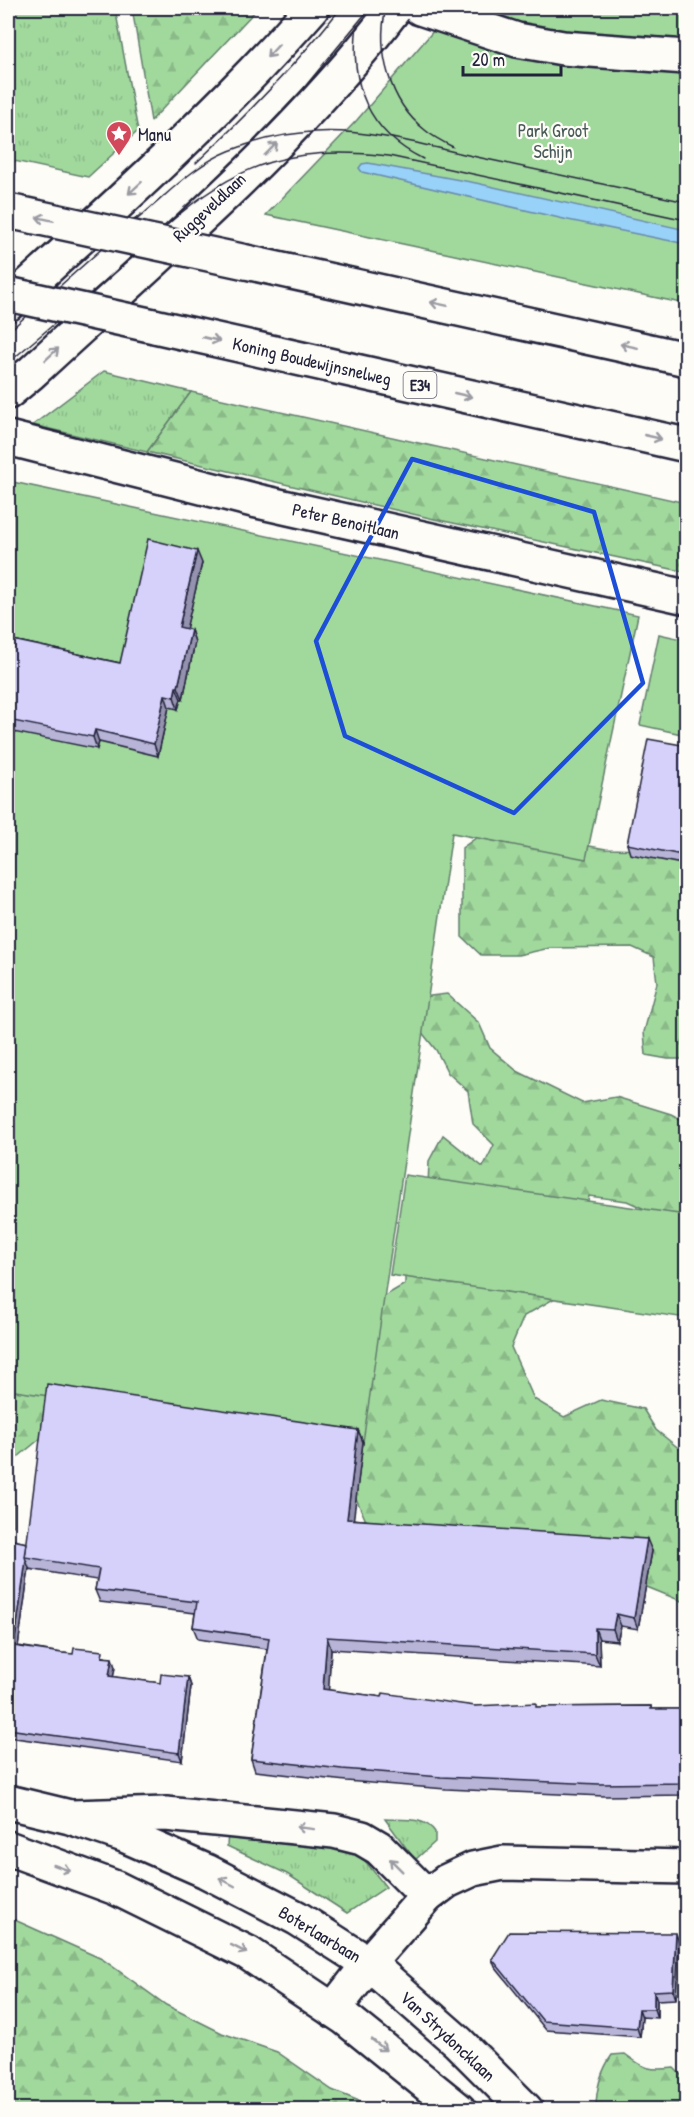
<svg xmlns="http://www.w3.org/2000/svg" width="694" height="2117" font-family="'Patrick Hand',sans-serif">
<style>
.grass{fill:url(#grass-tufts);stroke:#627e6c;stroke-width:1.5}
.forest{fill:url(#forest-firs);stroke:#627e6c;stroke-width:1.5}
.park{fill:#a1d99d;stroke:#627e6c;stroke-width:1.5}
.water{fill:#99d2f9;stroke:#698cad;stroke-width:1.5}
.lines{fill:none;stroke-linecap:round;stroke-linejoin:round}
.minor-casing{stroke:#22223b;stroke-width:38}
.major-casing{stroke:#22223b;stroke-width:38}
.highway-casing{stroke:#22223b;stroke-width:38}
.minor{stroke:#fdfcf7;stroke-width:33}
.major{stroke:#fdfcf7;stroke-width:33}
.highway{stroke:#fdfcf7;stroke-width:33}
.tram{stroke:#22223b;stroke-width:1.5}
.highway-bridge-casing{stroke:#22223b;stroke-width:38;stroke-linecap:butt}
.highway-bridge{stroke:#fdfcf7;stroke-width:33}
.wall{fill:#b7b4d7;stroke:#22223b;stroke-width:1.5}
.shaded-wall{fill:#9592af;stroke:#22223b;stroke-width:1.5}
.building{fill:#d5d1fa;stroke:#22223b;stroke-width:1.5}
.oneway{stroke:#9a9aa2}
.marked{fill:none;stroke:#1d4ed8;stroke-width:4.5;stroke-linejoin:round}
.labels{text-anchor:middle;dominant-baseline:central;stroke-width:4.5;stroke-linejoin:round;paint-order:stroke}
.shield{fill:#fdfcf7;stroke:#646373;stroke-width:1.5}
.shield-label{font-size:16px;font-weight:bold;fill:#22223b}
.park-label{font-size:18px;fill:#485958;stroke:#fdfcf7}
.poi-label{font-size:18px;fill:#22223b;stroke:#fdfcf7;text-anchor:start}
.street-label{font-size:18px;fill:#22223b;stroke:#fdfcf7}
</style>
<defs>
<pattern id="grass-tufts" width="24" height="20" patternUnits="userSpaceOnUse" patternTransform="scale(1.5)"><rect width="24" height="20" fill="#a1d99d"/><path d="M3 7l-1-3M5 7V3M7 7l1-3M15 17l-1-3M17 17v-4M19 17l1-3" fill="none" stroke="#8aba88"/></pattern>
<pattern id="forest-firs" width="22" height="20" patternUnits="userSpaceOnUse" patternTransform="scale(1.5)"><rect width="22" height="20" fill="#a1d99d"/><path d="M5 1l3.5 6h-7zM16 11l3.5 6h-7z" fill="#8aba88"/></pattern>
</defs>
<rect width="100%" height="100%" fill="#fdfcf7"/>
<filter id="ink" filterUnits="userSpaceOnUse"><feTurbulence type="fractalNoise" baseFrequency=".0167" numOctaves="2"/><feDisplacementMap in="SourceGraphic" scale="12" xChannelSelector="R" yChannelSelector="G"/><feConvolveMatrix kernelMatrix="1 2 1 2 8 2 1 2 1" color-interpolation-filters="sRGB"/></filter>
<g filter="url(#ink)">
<g class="grass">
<path d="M8 8H115L138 131 88 177 14 161 12 90 8 69Z"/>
<path d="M104 371 191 392 147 452 33 425Z"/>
<path d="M385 1819C403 1820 424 1816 435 1832V1842L415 1860Z"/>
<path d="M228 1833 331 1845 362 1857 386 1887 347 1913 287 1874 227 1846Z"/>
</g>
<g class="forest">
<path d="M132 8H258L151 121Z"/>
<path d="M8 69 12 90 14 161 8 160Z"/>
<path d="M191 392 686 503V572L434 519 147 452Z"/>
<path d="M490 828 606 849 650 850 686 859V1059H668L646 1055 644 1032 657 983 654 957 632 947 550 948 518 955H481L462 937V848Z"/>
<path d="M447 994 479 1023 490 1048 517 1071 582 1103 616 1097 671 1114 686 1122V1215L669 1220 627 1201 589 1196 569 1290 524 1316 511 1347 534 1399 564 1417 601 1400 643 1409 656 1430 686 1454V1603L647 1587 631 1569 591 1547 554 1532 530 1534 367 1523 350 1485 371 1304 405 1284V1251L428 1187 429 1161 443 1135 483 1167 494 1145 473 1124 468 1091 448 1073 436 1050 412 1020 414 998Z"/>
<path d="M8 1379 189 1401 46 1434 13 1461 14 1525 8 1529Z"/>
<path d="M8 1917 102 1959 166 2005 222 2033 277 2052 332 2090 364 2103 373 2109H8Z"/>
<path d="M625 2054C645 2069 649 2071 674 2068L686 2080V2109H596C596 2089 600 2072 612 2055Z"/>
</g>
<g class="park">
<path d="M453 8H686V304L266 215 357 120Z"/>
<path d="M8 481 638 615 586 859 452 833 363 1442 8 1390Z"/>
<path d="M659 634 686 640V735L640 725Z"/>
<path d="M405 1175 686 1215V1318L390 1275Z"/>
</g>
<path class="water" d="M368 163 476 183 686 230V244L568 220 362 172 359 168 362 164Z"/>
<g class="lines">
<defs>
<g id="minor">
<path d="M420 8 517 40 563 48 686 57"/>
<path d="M8 304C112 209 218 115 312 8"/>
<path d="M8 392 31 373C157 256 291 145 395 8"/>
<path d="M8 438 257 501 686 597"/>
<path d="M72 1817 166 1814 334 1831 362 1838 379 1848 427 1896"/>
<path d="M333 2010 379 1951 427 1896 447 1881 473 1869 503 1863 686 1867"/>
</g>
<g id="major">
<path d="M8 1802 70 1817 124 1835 206 1871 297 1918 369 1964 458 2042 526 2110"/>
<path d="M8 1848 116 1888 248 1953 345 2018 459 2110"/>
</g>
<g id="highway">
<path d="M246 262 686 359"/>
<path d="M154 326 686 445"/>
</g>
</defs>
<use href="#minor" class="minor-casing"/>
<use href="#major" class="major-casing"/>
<use href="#highway" class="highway-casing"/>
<use href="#minor" class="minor"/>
<use href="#major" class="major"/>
<use href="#highway" class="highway"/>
<g class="tram">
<path d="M386 8C376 50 389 102 425 130 433 137 443 142 453 147"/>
<path d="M357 25C349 84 368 132 423 159"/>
<path d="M196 163C248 114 297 63 341 8"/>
<path d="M209 185 253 142 303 89 370 8"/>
<path d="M135 221C166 196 192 166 229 151 326 112 396 140 491 160 556 174 621 188 686 202"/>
<path d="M168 224C239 161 295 145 389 156L686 220"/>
<path d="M8 332 141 214"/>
<path d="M8 363 131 259 174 218"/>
</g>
<defs>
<g id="highway-bridge">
<path d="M8 211 246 262"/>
<path d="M8 294 154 326"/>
</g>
</defs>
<use href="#highway-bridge" class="highway-bridge-casing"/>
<use href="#highway-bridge" class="highway-bridge"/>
</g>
<g class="wall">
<path d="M202 563 186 628 191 630 195 642 183 699H181L178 709 169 707 158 756 99 742 97 749 8 731V639L120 663Z"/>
<path d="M687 746V865L630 854 627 844Z"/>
<path d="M358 1430 363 1442 353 1519 652 1551 638 1629 621 1626 617 1641 599 1639 600 1666 331 1649 328 1690 382 1697 475 1706 537 1707 651 1706 652 1709H687V1795L604 1796 446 1789 346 1781 255 1771 251 1759 267 1649 198 1639 193 1627 195 1613 100 1602 95 1590 97 1580 29 1569V1568L18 1646 62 1653 105 1657 115 1667 113 1677 160 1683 188 1677 191 1686 182 1761 8 1737V1539L27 1543Z"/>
<path d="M679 1942 676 1999 657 2000V2018L642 2017 640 2037 546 2030 495 1967 492 1959Z"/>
</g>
<g class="shaded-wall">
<path d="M197 551 202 563 184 638 179 627Z"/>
<path d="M191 630 195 642 183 699 178 687Z"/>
<path d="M176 687 181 699 178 709 174 697Z"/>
<path d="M165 695 169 707 158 756 154 744Z"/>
<path d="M95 730 99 742 97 749 93 737Z"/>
<path d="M358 1430 363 1442 352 1531 347 1519Z"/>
<path d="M647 1539 652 1551 638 1629 634 1618Z"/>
<path d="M26 1560 29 1568 17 1654 14 1646Z"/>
<path d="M616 1614 621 1626 617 1641 613 1629Z"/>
<path d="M595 1628 599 1639 600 1666 595 1654Z"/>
<path d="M327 1637 331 1649 328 1701 323 1689Z"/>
<path d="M112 1658 115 1667 112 1685 109 1676Z"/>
<path d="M188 1677 191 1686 182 1761 179 1753Z"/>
<path d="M676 1933 679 1942 676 1999 673 1990Z"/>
<path d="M654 1991 657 2000V2018L654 2009Z"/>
<path d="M639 2009 642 2017 640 2037 637 2028Z"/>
</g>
<g class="building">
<path d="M148 539 197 551 179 627 191 630 178 687H176L174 697 165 695 154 744 95 730 93 737 8 720V639L120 663Z"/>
<path d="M648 739 687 746V856L627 844Z"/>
<path d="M47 1384 358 1430 347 1519 647 1539 634 1618 616 1614 613 1629 595 1628V1654L327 1637 323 1689 382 1697 383 1693 475 1706 536 1703V1707L651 1706V1709H687V1783L599 1784 441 1777 342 1769 251 1759 269 1638 193 1627 197 1602 95 1590 99 1569 25 1557Z"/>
<path d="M8 1539 27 1543 25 1557 26 1560 14 1646 62 1653 73 1654 74 1648 103 1651 102 1657 112 1658 109 1676 160 1683 161 1674 188 1677 179 1753 8 1729Z"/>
<path d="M509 1932 676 1933 673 1990 654 1991V2009H639L637 2028 543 2021 492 1959Z"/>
</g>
<defs><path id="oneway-shaft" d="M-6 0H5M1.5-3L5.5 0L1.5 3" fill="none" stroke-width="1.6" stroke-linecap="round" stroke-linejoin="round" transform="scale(1.5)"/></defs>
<g class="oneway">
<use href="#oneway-shaft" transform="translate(273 51) rotate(133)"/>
<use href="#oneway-shaft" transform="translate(271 149) rotate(-45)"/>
<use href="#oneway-shaft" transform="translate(135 188) rotate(138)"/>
<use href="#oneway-shaft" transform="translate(45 219) rotate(-168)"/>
<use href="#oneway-shaft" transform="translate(439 304) rotate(-168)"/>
<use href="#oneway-shaft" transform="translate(211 339) rotate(13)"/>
<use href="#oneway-shaft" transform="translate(629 346) rotate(-168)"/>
<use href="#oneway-shaft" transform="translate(52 354) rotate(-43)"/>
<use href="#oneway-shaft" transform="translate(463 395) rotate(13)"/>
<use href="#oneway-shaft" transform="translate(653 437) rotate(13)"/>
<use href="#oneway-shaft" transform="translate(305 1828) rotate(-173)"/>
<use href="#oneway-shaft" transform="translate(396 1865) rotate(-135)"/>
<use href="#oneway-shaft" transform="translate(62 1868) rotate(20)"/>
<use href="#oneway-shaft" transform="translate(227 1882) rotate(-152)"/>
<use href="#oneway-shaft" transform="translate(239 1949) rotate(27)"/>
<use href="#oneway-shaft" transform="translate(379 2045) rotate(38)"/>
</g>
</g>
<path class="marked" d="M412 459 594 512 643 683 514 813 345 736 316 641Z"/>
<defs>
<symbol id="sight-pin" viewBox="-11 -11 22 30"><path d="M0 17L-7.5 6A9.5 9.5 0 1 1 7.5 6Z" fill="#d1495b" stroke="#fdfcf7"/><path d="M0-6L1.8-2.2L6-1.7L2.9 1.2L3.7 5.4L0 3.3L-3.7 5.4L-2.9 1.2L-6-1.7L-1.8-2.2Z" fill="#fff"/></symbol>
</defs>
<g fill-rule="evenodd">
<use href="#sight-pin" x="104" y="119" width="30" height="40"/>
</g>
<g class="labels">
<rect class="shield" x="403.5" y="372" width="33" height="26" rx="4.5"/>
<g class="shield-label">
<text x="420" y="385">E34</text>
</g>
<g class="park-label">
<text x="553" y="130">Park Groot<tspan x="553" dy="21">Schijn</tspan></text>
</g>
<g class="poi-label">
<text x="138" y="134">Manu</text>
</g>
<g class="street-label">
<text transform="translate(209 207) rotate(-43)">Ruggeveldlaan</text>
<text transform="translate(312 361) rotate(13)">Koning Boudewijnsnelweg</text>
<text transform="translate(346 521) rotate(13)">Peter Benoitlaan</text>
<text transform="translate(320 1934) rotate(31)">Boterlaarbaan</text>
<text transform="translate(448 2036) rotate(43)">Van Strydoncklaan</text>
</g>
</g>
<rect width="694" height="2117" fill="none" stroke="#fdfcf7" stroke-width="30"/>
<rect x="15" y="15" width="664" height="2087" fill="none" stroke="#22223b" stroke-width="2" filter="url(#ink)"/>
<path d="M463 66v9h98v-9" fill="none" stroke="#22223b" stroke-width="3"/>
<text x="472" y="66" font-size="18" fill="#22223b" stroke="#fdfcf7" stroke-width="4.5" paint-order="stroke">20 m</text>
</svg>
